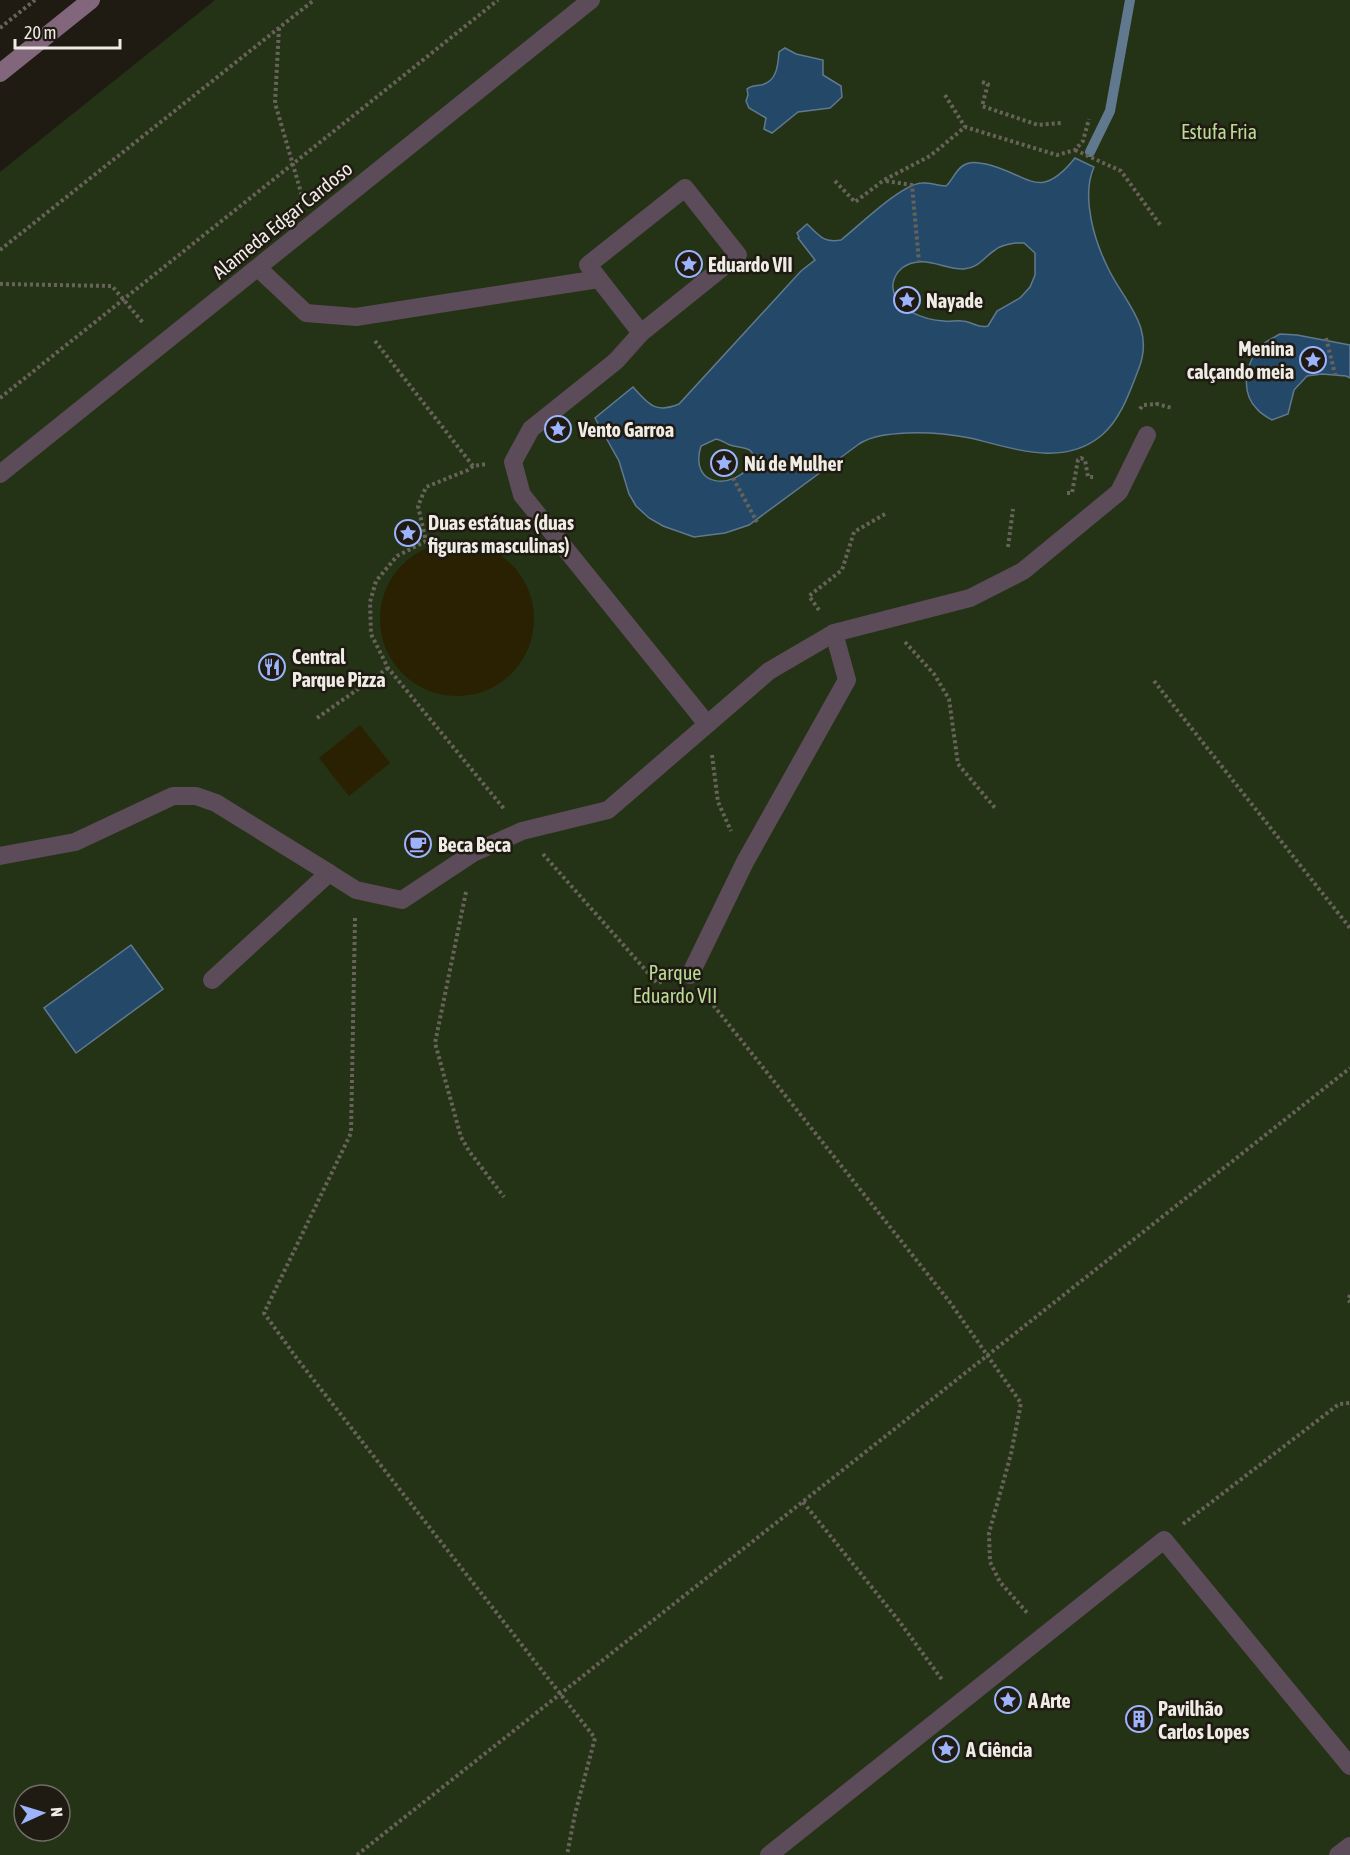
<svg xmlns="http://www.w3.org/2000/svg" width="1350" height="1855" font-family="'Asap Condensed',sans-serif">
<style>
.green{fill:#243215;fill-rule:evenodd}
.sand{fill:#292101}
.water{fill:#244868;stroke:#61798e;stroke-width:1.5;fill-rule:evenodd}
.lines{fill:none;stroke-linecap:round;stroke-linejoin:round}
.stream{stroke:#61798e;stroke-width:10}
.path{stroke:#67635b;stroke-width:4;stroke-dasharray:3 3;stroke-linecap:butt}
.lane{stroke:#5c4b58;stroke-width:18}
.street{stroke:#5c4b58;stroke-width:18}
.secondary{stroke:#81667c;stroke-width:18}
.labels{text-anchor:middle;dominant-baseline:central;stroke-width:5;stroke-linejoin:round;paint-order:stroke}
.park-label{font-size:20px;fill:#b9db96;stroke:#1f1a12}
.street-label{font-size:20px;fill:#efece6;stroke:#1f1a12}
.poi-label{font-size:20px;font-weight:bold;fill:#efece6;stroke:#1f1a12;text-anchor:start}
</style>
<rect width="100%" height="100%" fill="#1f1a12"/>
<path class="green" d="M215 0H1350V1855H0V172ZM24 1795H60V1831H24Z"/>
<g class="sand">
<circle cx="457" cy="619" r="77"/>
<path d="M360 725 390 763 349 796 319 758Z"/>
</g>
<g class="water">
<path d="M785 48 796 54 823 60V75L841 86 842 97 830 108 798 112 772 133 764 129 766 118 749 108 746 101 748 95 747 89C752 85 755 86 761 85 777 82 778 65 779 52Z"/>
<path d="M1075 158 1094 167C1081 196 1094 240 1108 268 1124 302 1155 326 1139 368 1130 391 1121 419 1102 435 1063 468 1013 448 970 438 949 434 928 432 907 433 890 434 873 435 859 444L749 525 725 533 694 537 663 526 649 518 636 506 629 494 619 461 595 418 633 387C648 404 655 414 679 404L801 271 815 260 798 238 799 237 797 233 807 224C820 236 823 243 841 240 859 226 901 184 922 183 930 182 937 186 946 186 953 180 955 170 964 165 971 161 978 163 986 164 1029 174 1039 203 1075 158ZM1016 243H1024L1035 253V275L1030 287 1020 298 997 311 988 326C978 329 972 321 962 321 956 320 950 322 944 321 925 320 895 310 893 288 892 281 896 273 902 268 923 253 944 270 964 269 979 268 984 257 995 250 1001 245 1009 244 1016 243ZM716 439C722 440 725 443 730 445 740 449 756 445 753 462 735 491 688 488 701 446Z"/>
<path d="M1280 334 1297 335 1350 345V378L1346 376 1322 374 1307 376 1294 390 1288 414 1272 420C1267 417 1261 414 1257 409 1239 391 1246 360 1263 344 1268 340 1275 337 1280 334Z"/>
<path d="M131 945 163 989 76 1053 44 1008Z"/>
</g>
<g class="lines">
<path class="stream" d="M1090 152 1110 111 1130 0"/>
<g class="path">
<path d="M0 28 35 0"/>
<path d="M279 28 275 103 302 196"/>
<path d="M982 82 988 84 982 106 1038 125 1061 123"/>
<path d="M945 95 965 127"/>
<path d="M1075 150 1121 171 1161 226"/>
<path d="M835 181 855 202 884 180 930 156 965 127 1057 155 1075 150 1083 141 1089 119"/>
<path d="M886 181 912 185 919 262"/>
<path d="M0 250 314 0"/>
<path d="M0 284 112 286 144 324"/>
<path d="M1326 338 1336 378"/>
<path d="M375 341 473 466 487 464"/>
<path d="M0 398 498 0"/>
<path d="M1157 405V404L1172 408"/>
<path d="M1140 409 1143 405 1157 404"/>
<path d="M473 466 468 470 426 487 418 506 426 541 397 556 376 581 370 602 371 634 388 668 505 810"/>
<path d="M733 478 757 522"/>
<path d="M1067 493H1072L1078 460 1081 458 1085 460 1088 477H1094"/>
<path d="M1008 547 1013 509"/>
<path d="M819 610 809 596 842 570 854 532 885 514"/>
<path d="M905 642 934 674 949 699 958 764 995 808"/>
<path d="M1154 681 1350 928"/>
<path d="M317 718 388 668"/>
<path d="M712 755 718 802 731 831"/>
<path d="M543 854 657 983 664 981"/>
<path d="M466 892 435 1043 461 1137 469 1151 504 1197"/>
<path d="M355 918 351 1133 264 1313 298 1360 595 1738 575 1814 567 1855"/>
<path d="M706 996 949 1301 1021 1403 1011 1454 989 1533 990 1562 1000 1582 1029 1615"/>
<path d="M1350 1295 1348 1300 1350 1302"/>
<path d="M803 1502 899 1621 943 1681"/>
<path d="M1183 1524 1339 1404 1350 1403"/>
<path d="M357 1855 1350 1068"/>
</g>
<g class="lane">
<path d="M685 188 738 255 641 333 588 265Z"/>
<path d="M258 268 306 313 356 317 599 279"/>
<path d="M0 856 75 842 173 796H196L216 803 329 873 212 980"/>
<path d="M690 975 745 862 847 680 834 633"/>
</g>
<g class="street">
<path d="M641 333 616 361 531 429 513 462 522 495 707 724"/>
<path d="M0 474 591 0"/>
<path d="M329 873 356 890 402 900 473 853 522 831 608 810 769 671 834 633 970 598 1023 571 1119 492 1147 435"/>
<path d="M769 1855 1164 1540 1350 1766"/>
<path d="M1338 1855 1350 1846"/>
</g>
<path class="secondary" d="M0 73 91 0"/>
</g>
<defs>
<symbol id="sight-ring" viewBox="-11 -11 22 22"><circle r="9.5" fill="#1f1a12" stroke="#9db4fd" stroke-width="1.5"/><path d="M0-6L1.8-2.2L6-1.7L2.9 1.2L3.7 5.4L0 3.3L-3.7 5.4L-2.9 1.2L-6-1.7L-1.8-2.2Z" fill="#9db4fd"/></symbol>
<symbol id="restaurant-ring" viewBox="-11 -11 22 22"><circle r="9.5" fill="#1f1a12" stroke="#9db4fd" stroke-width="1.5"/><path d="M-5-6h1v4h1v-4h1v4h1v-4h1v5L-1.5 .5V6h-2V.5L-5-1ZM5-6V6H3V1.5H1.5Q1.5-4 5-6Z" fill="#9db4fd"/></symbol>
<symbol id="cafe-ring" viewBox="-11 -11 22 22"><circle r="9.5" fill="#1f1a12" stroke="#9db4fd" stroke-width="1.5"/><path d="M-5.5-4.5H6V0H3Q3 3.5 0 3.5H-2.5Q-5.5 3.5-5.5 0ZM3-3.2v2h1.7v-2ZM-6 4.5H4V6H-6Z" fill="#9db4fd"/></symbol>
<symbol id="building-ring" viewBox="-11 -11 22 22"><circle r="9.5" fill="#1f1a12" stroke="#9db4fd" stroke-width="1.5"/><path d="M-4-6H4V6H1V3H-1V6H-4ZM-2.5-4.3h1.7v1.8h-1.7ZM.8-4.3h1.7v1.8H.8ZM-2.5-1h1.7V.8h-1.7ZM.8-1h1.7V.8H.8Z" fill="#9db4fd"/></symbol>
</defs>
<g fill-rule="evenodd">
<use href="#sight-ring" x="674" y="249" width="30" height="30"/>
<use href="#sight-ring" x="892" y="285" width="30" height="30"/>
<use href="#sight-ring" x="1298" y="345" width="30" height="30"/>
<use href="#sight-ring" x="543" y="414" width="30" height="30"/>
<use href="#sight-ring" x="709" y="448" width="30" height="30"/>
<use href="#sight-ring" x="393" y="518" width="30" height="30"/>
<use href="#restaurant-ring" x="257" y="652" width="30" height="30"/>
<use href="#cafe-ring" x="403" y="829" width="30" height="30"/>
<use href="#sight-ring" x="993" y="1685" width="30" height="30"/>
<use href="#building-ring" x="1124" y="1704" width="30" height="30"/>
<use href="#sight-ring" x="931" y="1734" width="30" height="30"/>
</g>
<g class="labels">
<g class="park-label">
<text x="1219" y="131">Estufa Fria</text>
<text x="675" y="972">Parque<tspan x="675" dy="23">Eduardo VII</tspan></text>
</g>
<g class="street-label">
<text transform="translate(282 220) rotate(-39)">Alameda Edgar Cardoso</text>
</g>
<g class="poi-label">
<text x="708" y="264">Eduardo VII</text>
<text x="926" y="300">Nayade</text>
<text x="1294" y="348" text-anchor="end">Menina<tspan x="1294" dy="23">calçando meia</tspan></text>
<text x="578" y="429">Vento Garroa</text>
<text x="744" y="463">Nú de Mulher</text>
<text x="428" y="522">Duas estátuas (duas<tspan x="428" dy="23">figuras masculinas)</tspan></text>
<text x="292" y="656">Central<tspan x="292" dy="23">Parque Pizza</tspan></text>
<text x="438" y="844">Beca Beca</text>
<text x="1028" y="1700">A Arte</text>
<text x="1158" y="1708">Pavilhão<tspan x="1158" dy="23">Carlos Lopes</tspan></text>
<text x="966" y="1749">A Ciência</text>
</g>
</g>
<g transform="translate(42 1813) rotate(86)"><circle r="28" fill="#1f1a12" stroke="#726e67" stroke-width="1.5"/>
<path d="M0-4.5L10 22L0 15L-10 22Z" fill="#9db4fd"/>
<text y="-9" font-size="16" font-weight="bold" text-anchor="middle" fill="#efece6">N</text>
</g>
<path d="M15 39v9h105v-9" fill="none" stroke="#efece6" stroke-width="3"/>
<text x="24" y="39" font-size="18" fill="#efece6" stroke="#1f1a12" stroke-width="4.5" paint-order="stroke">20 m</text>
</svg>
